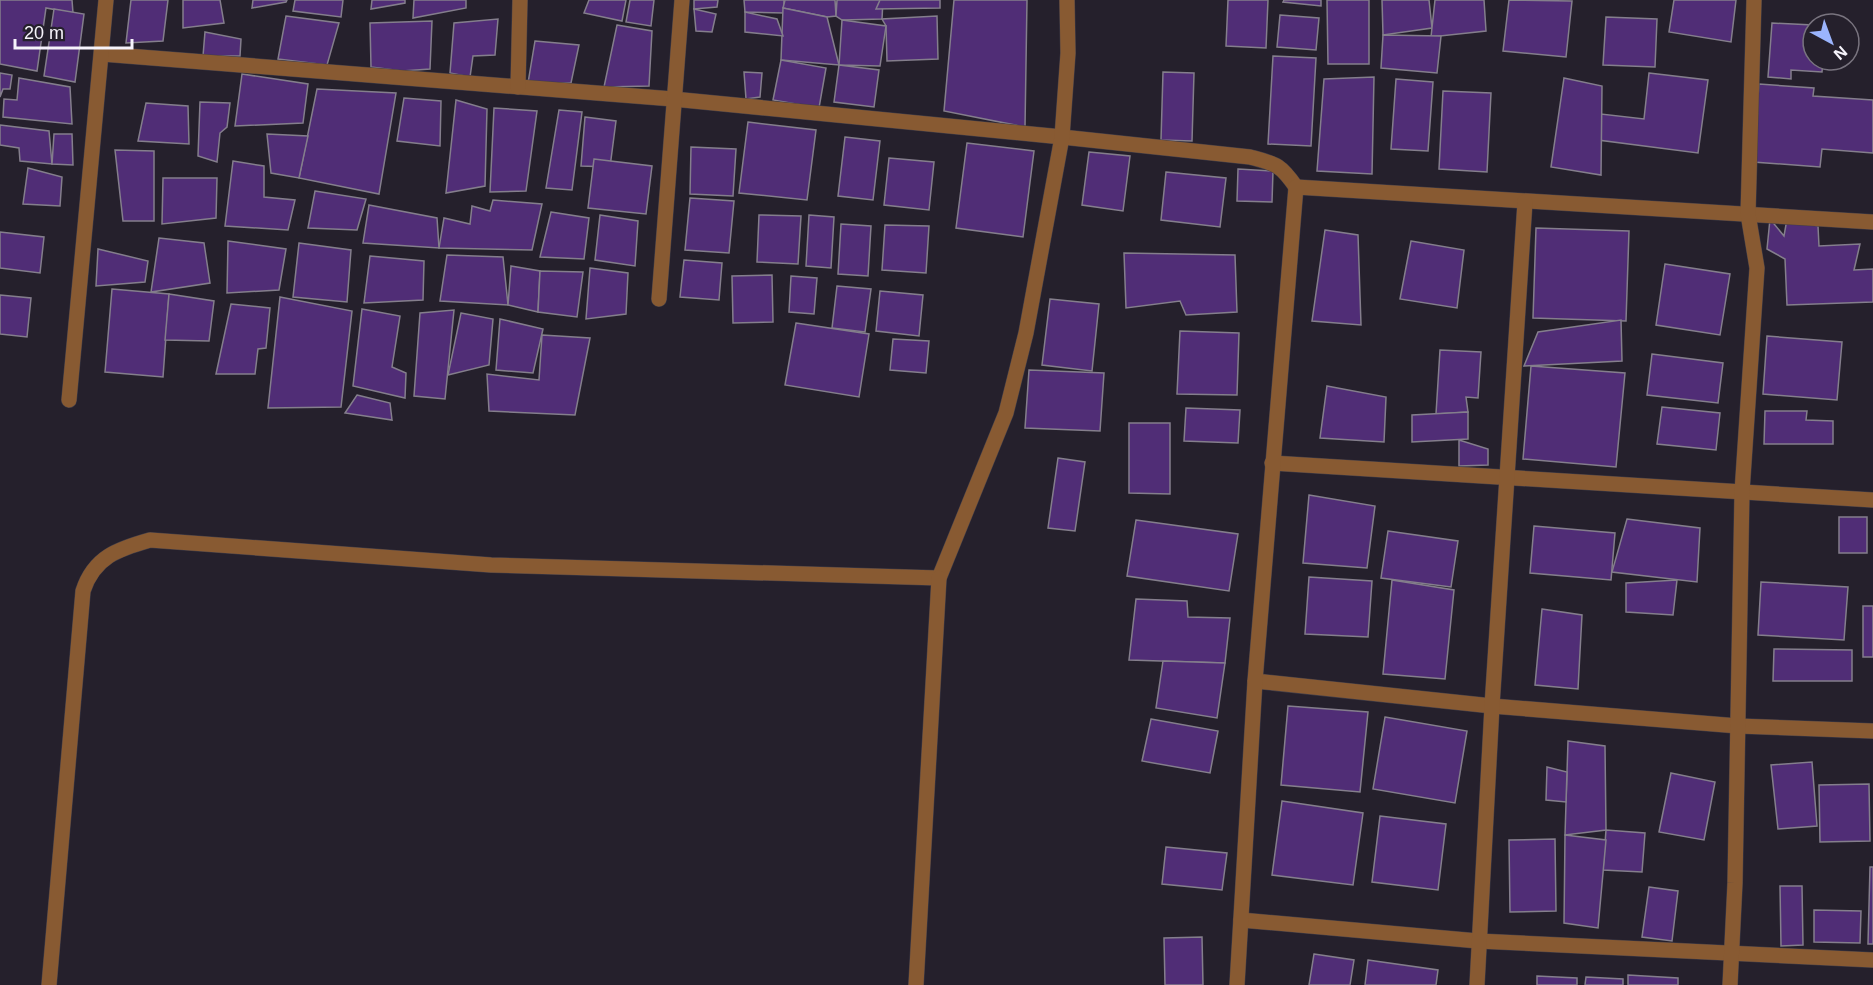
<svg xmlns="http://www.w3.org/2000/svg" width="1873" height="985" font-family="Arial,sans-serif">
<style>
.building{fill:#502d76;stroke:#847e8c;stroke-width:1.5}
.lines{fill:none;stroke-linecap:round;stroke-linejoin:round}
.minor-casing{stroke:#423e49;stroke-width:16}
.minor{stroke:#885a32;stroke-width:15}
</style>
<rect width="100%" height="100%" fill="#25202c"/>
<g class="building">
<path d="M0 0H72L73 13 46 8 37 71 0 64Z"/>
<path d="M131 0H168L163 41 126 43Z"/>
<path d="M183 0H220L224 23 183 28Z"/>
<path d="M253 0H287L286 2 252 8Z"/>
<path d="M295 0H343L341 17 293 11Z"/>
<path d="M372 0H405V3L371 9Z"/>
<path d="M414 0H466V8L413 18Z"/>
<path d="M589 0H626L622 21 584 13Z"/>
<path d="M630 0H654L651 26 626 22Z"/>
<path d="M694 0H718L717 7 694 9Z"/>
<path d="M744 0H784V13L745 12Z"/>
<path d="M785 0H835L836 16 827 17 783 8Z"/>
<path d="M837 0H883L882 19 842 20 836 16Z"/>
<path d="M880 0H940V8L876 9Z"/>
<path d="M954 0H1027L1025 127 944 111Z"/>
<path d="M1228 0H1268L1266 48 1226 46Z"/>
<path d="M1284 0H1321V6L1283 2Z"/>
<path d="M1327 0H1369V64H1328Z"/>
<path d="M1382 0H1429L1432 28 1383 35Z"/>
<path d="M1435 0H1484L1486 31 1431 37Z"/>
<path d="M1509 0 1572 1 1566 57 1503 51Z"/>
<path d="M1674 0H1736L1731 42 1669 32Z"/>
<path d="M783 8 827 17 839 65 781 60Z"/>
<path d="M54 9 84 14 75 82 44 76Z"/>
<path d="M694 9 716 14 712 32 696 31Z"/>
<path d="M745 12 777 19 783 36 745 32Z"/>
<path d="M1280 15 1319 18 1316 50 1277 47Z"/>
<path d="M286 16 339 23 327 65 278 59Z"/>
<path d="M937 16 938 59 887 61 886 26 882 19Z"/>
<path d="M1606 17 1657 19 1655 67 1603 65Z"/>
<path d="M498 19 495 55 473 56 470 77 450 73 454 23Z"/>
<path d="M842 20 886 26 880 66 839 65Z"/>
<path d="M432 21 430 69 402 71 371 67 370 23Z"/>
<path d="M1772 23 1813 25V60H1823L1822 72 1791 70V79L1768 77Z"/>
<path d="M617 25 652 31 649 86 604 87Z"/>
<path d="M205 32 241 39 240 56H203Z"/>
<path d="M1383 35 1441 36 1437 73 1381 68Z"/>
<path d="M535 41 579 45 571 83H528Z"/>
<path d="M1273 56 1316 58 1311 146 1268 144Z"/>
<path d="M781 60 826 68 819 108 773 100Z"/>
<path d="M839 65 879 70 874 107 834 102Z"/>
<path d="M744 72 762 73 760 97 746 99Z"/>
<path d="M1163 72 1194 73 1192 141 1161 140Z"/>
<path d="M0 73 12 75 10 89H3L0 97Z"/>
<path d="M1649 73 1708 80 1698 153 1598 140 1601 114 1644 119Z"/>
<path d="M242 74 308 84 303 123 235 126Z"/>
<path d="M1374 77 1372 174 1317 171 1324 79Z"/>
<path d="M19 78 70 87 72 124 3 117 4 99 17 100Z"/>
<path d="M1564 78 1602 86 1601 175 1551 167Z"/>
<path d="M1396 79 1433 82 1428 151 1391 149Z"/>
<path d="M1759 84 1814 88 1813 96 1873 100V153L1822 149 1820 167 1753 162Z"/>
<path d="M317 89 396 93 379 194 299 178Z"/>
<path d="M1443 91 1491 93 1487 172 1439 169Z"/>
<path d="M404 98 441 101 440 146 397 141Z"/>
<path d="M456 100 487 109 485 186 446 193Z"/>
<path d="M200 102 230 103 227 127 220 133 217 162 198 156Z"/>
<path d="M146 103 188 106 189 144 138 141Z"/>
<path d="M494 108 537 111 526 191 490 192Z"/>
<path d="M559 110 582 112 572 190 546 188Z"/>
<path d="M585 117 616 121 610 167 581 166Z"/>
<path d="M748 122 816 130 807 200 739 193Z"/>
<path d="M0 125 49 131 52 164 20 161 19 148 0 145Z"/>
<path d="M54 134H72L73 165 52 164Z"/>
<path d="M267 134 308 136 299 178 271 173Z"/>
<path d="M845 137 880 141 873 200 838 196Z"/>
<path d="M967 143 1034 151 1023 237 956 228Z"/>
<path d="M691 147 736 149 733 196 690 194Z"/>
<path d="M115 150 154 151V221H123Z"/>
<path d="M1089 152 1130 156 1123 211 1082 205Z"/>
<path d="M889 158 934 162 929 210 884 205Z"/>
<path d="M594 159 652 166 646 214 588 208Z"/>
<path d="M233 161 264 166V197L295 200 288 230 225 226Z"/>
<path d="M28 168 62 177 60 206 23 204Z"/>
<path d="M1238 169 1273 171 1272 202 1237 201Z"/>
<path d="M1166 172 1226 178 1220 227 1161 220Z"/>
<path d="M163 178H217L216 218 162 224Z"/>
<path d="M315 191 366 199 357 230 308 228Z"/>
<path d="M690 198 734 201 729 253 685 250Z"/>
<path d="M493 200 542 204 532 250 439 248 444 218 470 224 472 206 490 211Z"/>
<path d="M369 205 437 218 439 248 363 243Z"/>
<path d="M551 212 589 218 584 259 540 257Z"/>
<path d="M600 215 638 221 635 266 595 260Z"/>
<path d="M759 215 801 216 798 264 757 262Z"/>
<path d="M809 215 834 217 831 268 806 266Z"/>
<path d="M1770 219 1784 236 1787 219 1818 226 1819 246 1860 244 1854 270 1873 269V302L1787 305 1785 259 1767 249Z"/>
<path d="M841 224 871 226 868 276 838 274Z"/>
<path d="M885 225 929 226 926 273 882 270Z"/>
<path d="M1536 228 1629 231 1626 321 1533 318Z"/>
<path d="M1325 230 1358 235 1361 325 1312 321Z"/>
<path d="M0 232 44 237 40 273 0 268Z"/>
<path d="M159 238 204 243 210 283 151 292Z"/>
<path d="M228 241 286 249 279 290 227 293Z"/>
<path d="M1411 241 1464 250 1457 308 1400 299Z"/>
<path d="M299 243 351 250 347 302 293 297Z"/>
<path d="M98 249 148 261 145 282 96 286Z"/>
<path d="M1124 253 1235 255 1237 312 1186 315 1180 301 1126 308Z"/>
<path d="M447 255 503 257 508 305 440 301Z"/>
<path d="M370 256 424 261 423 300 364 303Z"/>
<path d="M684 260 722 263 719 300 680 297Z"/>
<path d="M1665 264 1730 274 1720 335 1656 325Z"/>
<path d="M511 266 540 271 538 312 508 305Z"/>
<path d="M590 268 628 273 626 314 586 319Z"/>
<path d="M540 271 583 272 577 317 538 312Z"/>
<path d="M772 275 773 322 733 323 732 276Z"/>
<path d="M791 276 817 278 814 314 789 312Z"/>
<path d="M837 286 871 289 865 332 832 328Z"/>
<path d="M112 289 169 294 163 377 105 372Z"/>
<path d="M880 291 923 295 919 336 876 331Z"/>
<path d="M169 294 214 301 209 341 165 340Z"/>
<path d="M0 295 31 298 27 337 0 334Z"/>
<path d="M280 297 352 311 341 407 268 408Z"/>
<path d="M1050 299 1099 304 1092 371 1042 365Z"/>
<path d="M231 304 270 308 266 348 258 349 255 374H216Z"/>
<path d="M362 309 400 316 392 367 406 373 405 398 353 386Z"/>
<path d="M454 310 445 399 414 396 420 313Z"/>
<path d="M461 313 493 319 489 365 448 375Z"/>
<path d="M500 319 543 329 533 373 496 370Z"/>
<path d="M1621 320 1622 361 1524 366 1538 332Z"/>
<path d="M796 323 869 334 859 397 785 385Z"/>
<path d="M1180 331 1239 333 1237 395 1177 394Z"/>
<path d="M542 335 590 338 575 415 489 411 487 374 539 380Z"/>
<path d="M1767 336 1842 342 1837 400 1763 394Z"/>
<path d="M893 339 929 341 926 373 890 370Z"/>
<path d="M1440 350 1481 352 1478 398 1466 397 1468 412 1436 414Z"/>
<path d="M1652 354 1723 363 1718 403 1647 395Z"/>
<path d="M1531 366 1625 373 1616 467 1523 459Z"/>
<path d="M1029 370 1104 373 1100 431 1025 428Z"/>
<path d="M1327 386 1386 397 1384 442 1320 438Z"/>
<path d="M357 395 390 403 392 420 345 413Z"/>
<path d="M1662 407 1720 413 1716 450 1657 444Z"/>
<path d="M1186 408 1240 410 1238 443 1184 441Z"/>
<path d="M1765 411H1807L1806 420 1833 421V444H1764Z"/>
<path d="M1468 412V439L1412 442V415Z"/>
<path d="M1129 423H1170V494L1129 493Z"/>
<path d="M1459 440 1488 449V465L1459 466Z"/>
<path d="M1058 458 1085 462 1075 531 1048 528Z"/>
<path d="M1309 495 1375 506 1367 568 1303 563Z"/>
<rect x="1839" y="517" width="28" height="36"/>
<path d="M1627 519 1700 528 1697 582 1612 572Z"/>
<path d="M1136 520 1238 534 1229 591 1127 576Z"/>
<path d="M1534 526 1615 533 1611 580 1530 573Z"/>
<path d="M1388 531 1458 541 1451 587 1381 578Z"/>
<path d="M1309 577 1372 581 1368 637 1305 634Z"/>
<path d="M1392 580 1454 590 1445 679 1383 674Z"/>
<path d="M1677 580 1673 615 1626 612V583Z"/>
<path d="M1761 582 1848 587 1844 640 1758 635Z"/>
<path d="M1136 599 1187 601 1188 617 1230 618 1225 663 1129 660Z"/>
<rect x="1863" y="606" width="10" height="51"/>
<path d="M1542 609 1582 615 1578 689 1535 685Z"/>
<path d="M1774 649 1852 650V681H1773Z"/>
<path d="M1163 661 1225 663 1217 718 1156 708Z"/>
<path d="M1288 706 1368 712 1360 792 1281 785Z"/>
<path d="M1385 717 1467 731 1455 803 1373 789Z"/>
<path d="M1151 719 1218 731 1210 773 1142 761Z"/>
<path d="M1568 741 1605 746 1606 830 1565 835Z"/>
<path d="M1812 762 1817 826 1778 829 1771 765Z"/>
<path d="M1547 767 1567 772 1566 802 1546 800Z"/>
<path d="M1671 773 1715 782 1704 840 1659 832Z"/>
<path d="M1869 784 1870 841 1820 842 1819 785Z"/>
<path d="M1282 801 1363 813 1353 885 1272 875Z"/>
<path d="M1380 816 1446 824 1438 890 1372 882Z"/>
<path d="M1606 830 1645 833 1642 872 1603 870Z"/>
<path d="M1565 835 1606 840 1598 928 1564 923Z"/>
<path d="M1555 839 1556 911 1510 912 1509 840Z"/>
<path d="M1166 847 1227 853 1222 890 1162 884Z"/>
<path d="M1870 867H1873V944H1868Z"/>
<path d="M1780 886H1802L1803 945 1781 946Z"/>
<path d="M1649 887 1678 891 1672 941 1642 937Z"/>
<path d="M1814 910 1861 911 1860 943 1814 942Z"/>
<path d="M1202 937 1203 985H1165L1164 938Z"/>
<path d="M1314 954 1354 960 1350 985H1309Z"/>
<path d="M1368 960 1438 970 1436 985H1365Z"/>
<path d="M1628 975 1678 978V985H1628Z"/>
<path d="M1537 976 1577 978V985H1537Z"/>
<path d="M1586 977 1623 979V985H1585Z"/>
</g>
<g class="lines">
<defs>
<g id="minor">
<path d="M102 54 673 99 1062 137 1250 157C1276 164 1280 164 1296 187"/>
<path d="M518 87 520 0"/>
<path d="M659 299 682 0"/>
<path d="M69 400 106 0"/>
<path d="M1272 463 1873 500"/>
<path d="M1255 681 1492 706 1738 726 1873 731"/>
<path d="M1241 920 1478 941 1873 960"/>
<path d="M49 985 83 591C94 557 118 549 150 540L491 565 939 578 1006 413 1026 333 1062 137 1068 53 1067 0"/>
<path d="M916 985 939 578"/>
<path d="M1237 985 1255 681 1296 187 1873 222"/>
<path d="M1477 985 1492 706 1525 202"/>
<path d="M1730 985 1735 883 1742 492 1757 268 1748 214 1754 0"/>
</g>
</defs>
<use href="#minor" class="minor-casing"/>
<use href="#minor" class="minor"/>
</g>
<g transform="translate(1831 42) rotate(139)"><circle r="28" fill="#25202c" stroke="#79747f" stroke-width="1.5"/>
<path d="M0-4.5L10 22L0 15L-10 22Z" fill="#9bb4fd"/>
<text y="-9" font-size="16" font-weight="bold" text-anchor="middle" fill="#f6f3fb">N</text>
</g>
<path d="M15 39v9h117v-9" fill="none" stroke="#f6f3fb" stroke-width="3"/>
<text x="24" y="39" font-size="18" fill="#f6f3fb" stroke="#25202c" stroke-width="4.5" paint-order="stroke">20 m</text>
</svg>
